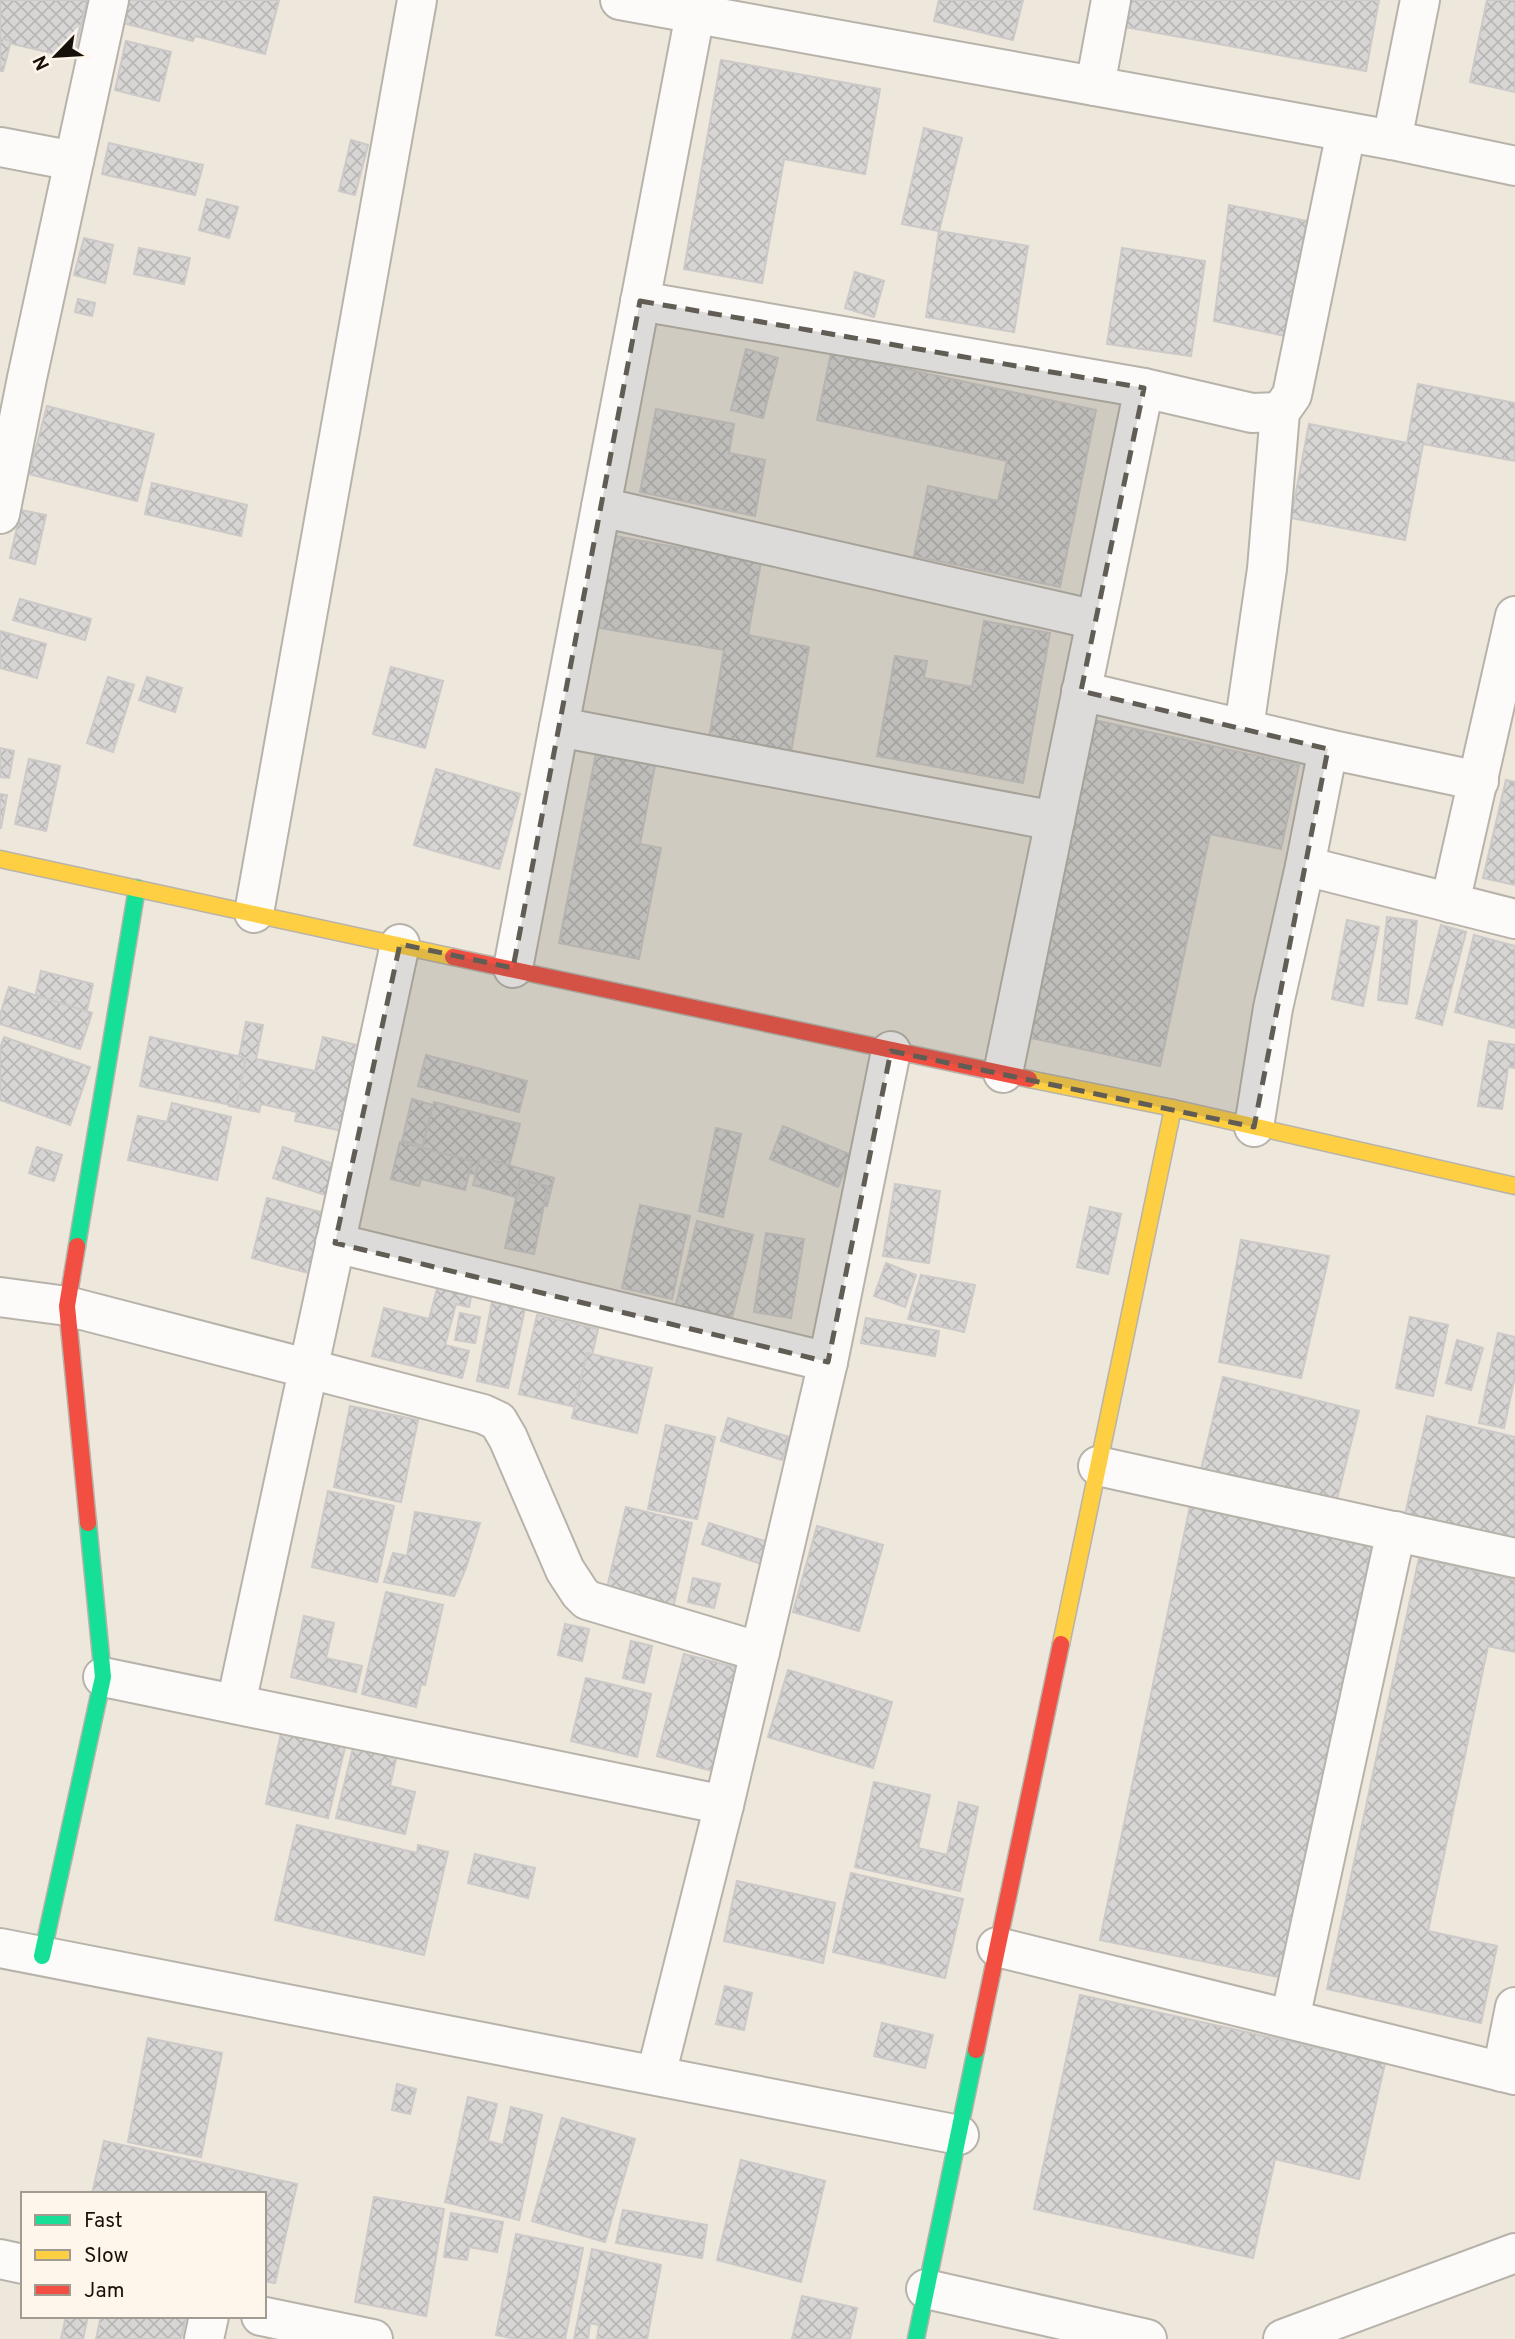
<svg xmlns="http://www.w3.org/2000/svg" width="1515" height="2339" font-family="Overpass,sans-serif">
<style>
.building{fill:url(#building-cross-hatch);stroke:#ccc9c8;stroke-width:2}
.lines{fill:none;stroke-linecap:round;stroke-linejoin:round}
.street-casing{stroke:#b8b3aa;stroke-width:42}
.fast-casing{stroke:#b8b3aa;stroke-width:19}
.slow-casing{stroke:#b8b3aa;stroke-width:19}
.jam-casing{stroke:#b8b3aa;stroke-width:19}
.street{stroke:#fcfbfa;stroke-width:38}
.fast{stroke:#16e098;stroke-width:16}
.slow{stroke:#ffcf43;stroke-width:16}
.jam{stroke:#f24e42;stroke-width:16}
.marked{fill:#615d54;fill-opacity:0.2;stroke:#615d54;stroke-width:5;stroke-dasharray:14 9;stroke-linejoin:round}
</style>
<defs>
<pattern id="building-cross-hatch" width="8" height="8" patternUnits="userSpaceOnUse" patternTransform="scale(1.75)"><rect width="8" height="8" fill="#d8d6d5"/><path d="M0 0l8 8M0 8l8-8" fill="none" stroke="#b9b7b6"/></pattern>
</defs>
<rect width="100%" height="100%" fill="#ede7dc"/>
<g class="building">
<path d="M0 0H87L73 58 0 41Z"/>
<path d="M129 0H279L265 54 195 36 193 41 123 23Z"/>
<path d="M939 0H1023L1013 40 934 21Z"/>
<path d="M1130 0H1379L1366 71 1125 27Z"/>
<path d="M1487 0H1515V92L1470 82Z"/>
<path d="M0 38 11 41 3 71H0Z"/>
<path d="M126 41 171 52 159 101 115 90Z"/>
<path d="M721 60 880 89 865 174 784 159 762 283 684 269Z"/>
<path d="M924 128 962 138 939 231 902 224Z"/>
<path d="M351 140 368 145 355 195 339 191Z"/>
<path d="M109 143 203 165 195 195 102 174Z"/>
<path d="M207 199 238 207 229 238 199 230Z"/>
<path d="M1229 205 1307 221 1285 336 1214 321Z"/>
<path d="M939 231 1028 246 1014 332 926 317Z"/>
<path d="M84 238 113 245 105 283 74 275Z"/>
<path d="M139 248 190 258 184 284 134 274Z"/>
<path d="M1122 248 1205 261 1191 356 1107 344Z"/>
<path d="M855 272 884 281 874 317 845 308Z"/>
<path d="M78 299 95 303 92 316 75 312Z"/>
<path d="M746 349 778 358 763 418 731 410Z"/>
<path d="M831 353 1096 410 1060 587 914 556 928 486 998 501 1007 461 817 420Z"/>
<path d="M1418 384 1515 403V461L1423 444 1405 540 1291 518 1309 424 1407 443Z"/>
<path d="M47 406 154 434 137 501 29 474Z"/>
<path d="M656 409 734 424 729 453 765 460 755 516 640 492Z"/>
<path d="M152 483 247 505 241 536 145 514Z"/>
<path d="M21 510 46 515 35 564 10 558Z"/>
<path d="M605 534 680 548 683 536 763 551 748 635 809 647 791 753 709 738 724 650 589 626Z"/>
<path d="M20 599 91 619 85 640 13 620Z"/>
<path d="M984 621 1050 633 1023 783 877 756 895 656 927 661 924 678 972 687Z"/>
<path d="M0 631 46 644 37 678 0 668Z"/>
<path d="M391 667 443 681 425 748 373 734Z"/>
<path d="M108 677 134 685 113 752 87 743Z"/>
<path d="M147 677 182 688 175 712 139 700Z"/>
<path d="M1090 719 1299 765 1281 849 1210 834 1160 1066 1022 1036Z"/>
<path d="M0 748 14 751 9 778 0 777Z"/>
<path d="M596 753 655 765 640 844 661 848 639 959 559 943Z"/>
<path d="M29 759 60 766 46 831 15 824Z"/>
<path d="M436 769 520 794 499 869 414 845Z"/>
<path d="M1506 780 1515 782V885L1483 878Z"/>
<path d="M0 794 7 795 1 828H0Z"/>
<path d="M1387 917 1417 921 1407 1004 1378 1000Z"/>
<path d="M1347 920 1379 927 1363 1006 1332 999Z"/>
<path d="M1441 925 1466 932 1442 1025 1416 1018Z"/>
<path d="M1474 935 1515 946V1028L1455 1012Z"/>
<path d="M41 971 93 984 86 1014 34 1002Z"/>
<path d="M9 987 92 1013 80 1049 0 1024V1015Z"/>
<path d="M246 1022 263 1025 256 1059 315 1071 323 1037 361 1046 343 1131 295 1121 297 1112 261 1104 259 1112 229 1106Z"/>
<path d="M4 1037 90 1067 70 1125 0 1100V1049Z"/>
<path d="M150 1037 246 1058 236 1106 140 1086Z"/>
<path d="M1489 1041 1515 1045V1068L1508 1067 1502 1109 1478 1106Z"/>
<path d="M426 1055 527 1081 519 1112 418 1086Z"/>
<path d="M412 1099 440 1107 429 1147 402 1141Z"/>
<path d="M434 1102 520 1124 505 1182 419 1160Z"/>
<path d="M172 1103 231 1117 217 1180 128 1160 138 1116 167 1122Z"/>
<path d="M783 1126 851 1155 838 1187 770 1159Z"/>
<path d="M716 1128 741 1134 723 1217 699 1211Z"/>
<path d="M400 1142 472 1161 465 1190 421 1179 419 1186 391 1179Z"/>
<path d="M37 1147 62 1155 54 1181 29 1173Z"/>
<path d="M283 1147 348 1169 338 1199 273 1178Z"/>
<path d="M480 1157 554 1178 547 1206 473 1185Z"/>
<path d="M520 1180 548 1186 534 1254 505 1248Z"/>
<path d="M895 1184 940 1191 929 1263 883 1256Z"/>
<path d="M267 1198 332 1215 316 1275 252 1258Z"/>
<path d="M640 1205 690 1216 672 1299 622 1288Z"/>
<path d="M1090 1207 1121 1214 1108 1274 1077 1267Z"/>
<path d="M697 1221 753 1235 730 1326 674 1312Z"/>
<path d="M766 1233 804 1239 791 1318 754 1312Z"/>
<path d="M1241 1240 1329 1256 1301 1378 1219 1362Z"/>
<path d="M886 1263 916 1275 905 1307 874 1296Z"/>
<path d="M921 1275 975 1285 964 1332 908 1319Z"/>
<path d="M438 1285 472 1293 469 1307 456 1304 445 1345 469 1351 462 1378 372 1356 384 1308 429 1319Z"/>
<path d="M492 1302 525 1308 508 1388 477 1381Z"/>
<path d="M460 1313 480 1317 475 1343 455 1340Z"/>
<path d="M537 1315 598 1329 580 1408 519 1394Z"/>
<path d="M1410 1317 1448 1325 1433 1396 1396 1388Z"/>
<path d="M866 1318 939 1331 935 1356 861 1343Z"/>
<path d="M1498 1333 1515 1337V1376L1504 1428 1479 1423Z"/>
<path d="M1457 1340 1483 1348 1471 1390 1446 1383Z"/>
<path d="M587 1353 652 1368 637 1433 572 1418Z"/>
<path d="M1223 1377 1359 1411 1334 1511 1199 1478Z"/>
<path d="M350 1406 418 1420 401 1502 334 1487Z"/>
<path d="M1427 1416 1515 1437V1540L1405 1515Z"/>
<path d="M728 1418 789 1437 782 1460 721 1441Z"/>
<path d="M666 1425 715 1437 697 1519 648 1509Z"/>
<path d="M328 1491 394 1506 377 1582 312 1567Z"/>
<path d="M1190 1506 1372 1545 1283 1978 1100 1940Z"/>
<path d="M626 1507 692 1523 673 1608 606 1592Z"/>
<path d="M415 1512 480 1523 466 1568 454 1596 384 1582 393 1553 407 1556Z"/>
<path d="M709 1523 774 1544 767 1566 702 1544Z"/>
<path d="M817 1526 883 1545 859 1631 793 1612Z"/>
<path d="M1419 1558 1515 1580V1652L1488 1646 1428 1931 1497 1946 1481 2023 1327 1989Z"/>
<path d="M693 1578 720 1584 714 1608 688 1602Z"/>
<path d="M386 1592 443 1605 425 1685 421 1684 416 1707 362 1694Z"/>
<path d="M304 1616 334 1623 326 1658 362 1666 356 1692 291 1677Z"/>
<path d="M565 1624 589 1629 582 1661 558 1655Z"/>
<path d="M631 1641 652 1646 644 1683 623 1678Z"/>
<path d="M684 1654 750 1671 723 1774 657 1756Z"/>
<path d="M788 1670 892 1702 873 1768 768 1737Z"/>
<path d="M586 1678 651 1694 637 1757 571 1741Z"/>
<path d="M283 1724 347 1739 328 1818 266 1804Z"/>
<path d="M355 1740 398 1750 390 1786 415 1792 405 1834 336 1818Z"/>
<path d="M874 1782 930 1795 918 1848 947 1855 959 1802 978 1807 960 1891 855 1867Z"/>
<path d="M297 1825 417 1853 418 1845 448 1852 424 1955 275 1920Z"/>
<path d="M475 1854 535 1868 528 1898 468 1883Z"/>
<path d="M851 1873 963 1899 945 1978 833 1952Z"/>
<path d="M737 1881 835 1903 823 1963 724 1941Z"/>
<path d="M725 1986 752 1993 744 2030 716 2024Z"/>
<path d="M1080 1995 1385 2063 1359 2179 1275 2159 1253 2258 1034 2209Z"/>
<path d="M882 2023 933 2035 925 2068 874 2056Z"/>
<path d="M148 2038 222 2053 201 2157 128 2142Z"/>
<path d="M397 2084 416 2089 410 2114 392 2110Z"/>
<path d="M468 2097 497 2104 488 2141 503 2145 511 2107 542 2115 519 2220 445 2202Z"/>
<path d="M562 2118 635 2139 605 2242 532 2221Z"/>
<path d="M104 2141 297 2184 275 2283 264 2281V2194H92Z"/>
<path d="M741 2160 825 2181 801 2282 717 2260Z"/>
<path d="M374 2197 444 2209 426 2316 355 2302Z"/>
<path d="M623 2210 707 2225 702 2258 616 2243Z"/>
<path d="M451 2213 503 2222 497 2252 469 2247 467 2260 444 2257Z"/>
<path d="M516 2234 583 2248 565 2339H517L496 2335Z"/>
<path d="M592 2249 661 2265 647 2339H597L599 2325 590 2323 588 2339H574Z"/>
<path d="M802 2296 857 2308 850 2339H792Z"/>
<path d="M66 2316H88L83 2339H61Z"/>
<path d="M101 2316H180L186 2318 181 2339H96Z"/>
</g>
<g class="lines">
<defs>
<g id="street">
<path d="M620 0 1392 140 1515 166"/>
<path d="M1095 86 1111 0"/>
<path d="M1392 140 1420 0"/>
<path d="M0 147 74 161"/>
<path d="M640 301 1144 388 1252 413 1280 412"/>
<path d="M601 507 1096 620"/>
<path d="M0 514 27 378 109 0"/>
<path d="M1081 691 1328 749 1305 866 1273 1008 1254 1127"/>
<path d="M559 727 1055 821"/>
<path d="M1244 728 1267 569 1280 412 1292 395 1346 132"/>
<path d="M1328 749 1479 781"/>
<path d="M1305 866 1515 919"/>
<path d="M1450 903 1515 616"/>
<path d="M254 913 417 0"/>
<path d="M513 968 695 14"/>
<path d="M1003 1073 1144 388"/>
<path d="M335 1243 828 1362"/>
<path d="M0 1297 67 1306 483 1414 498 1421 508 1438 565 1570 580 1593 587 1600 760 1652"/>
<path d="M1098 1466 1515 1558"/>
<path d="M103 1677 724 1805"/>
<path d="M236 1704 400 944"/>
<path d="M997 1947 1515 2075"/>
<path d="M0 1948 959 2135"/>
<path d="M1290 2019 1396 1531"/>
<path d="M1502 2072 1515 2007"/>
<path d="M656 2075 724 1805 828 1362 891 1051"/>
<path d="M0 2259 23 2264"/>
<path d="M926 2289 1147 2339"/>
<path d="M261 2316 373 2339"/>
<path d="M204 2339 209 2316"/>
<path d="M1283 2339 1515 2253"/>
</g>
<g id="fast">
<path d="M77 1246 137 888"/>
<path d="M42 1956 103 1677 88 1523"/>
<path d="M916 2339 976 2050"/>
</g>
<g id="slow">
<path d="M0 859 453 957"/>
<path d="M1029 1079 1173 1108 1515 1186"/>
<path d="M1061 1644 1173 1108"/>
</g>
<g id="jam">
<path d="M453 957 1029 1079"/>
<path d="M77 1246 67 1306 88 1523"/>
<path d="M976 2050 1061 1644"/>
</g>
</defs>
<use href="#street" class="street-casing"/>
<use href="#fast" class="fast-casing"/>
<use href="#slow" class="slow-casing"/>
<use href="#jam" class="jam-casing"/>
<use href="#street" class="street"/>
<use href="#fast" class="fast"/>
<use href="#slow" class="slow"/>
<use href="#jam" class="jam"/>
</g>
<path class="marked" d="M640 301 1144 388 1081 691 1328 749 1254 1127 891 1051 828 1362 335 1243 400 944 513 968Z"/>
<rect x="21" y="2192" width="245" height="126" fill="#fef6ea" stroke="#a19b91" stroke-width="2"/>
<rect x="35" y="2215" width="35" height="10" fill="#16e098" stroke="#a19b91" stroke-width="2"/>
<text x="84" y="2227" font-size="21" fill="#16120b">Fast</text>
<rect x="35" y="2250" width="35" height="10" fill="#ffcf43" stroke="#a19b91" stroke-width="2"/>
<text x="84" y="2262" font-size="21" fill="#16120b">Slow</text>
<rect x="35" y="2285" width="35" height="10" fill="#f24e42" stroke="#a19b91" stroke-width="2"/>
<text x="84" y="2297" font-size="21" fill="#16120b">Jam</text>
<g transform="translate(56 56) rotate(245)" stroke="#fef6ea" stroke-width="5" paint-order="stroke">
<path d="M0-5L12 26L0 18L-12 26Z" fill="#16120b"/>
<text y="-10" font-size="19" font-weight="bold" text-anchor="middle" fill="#16120b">N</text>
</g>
</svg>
